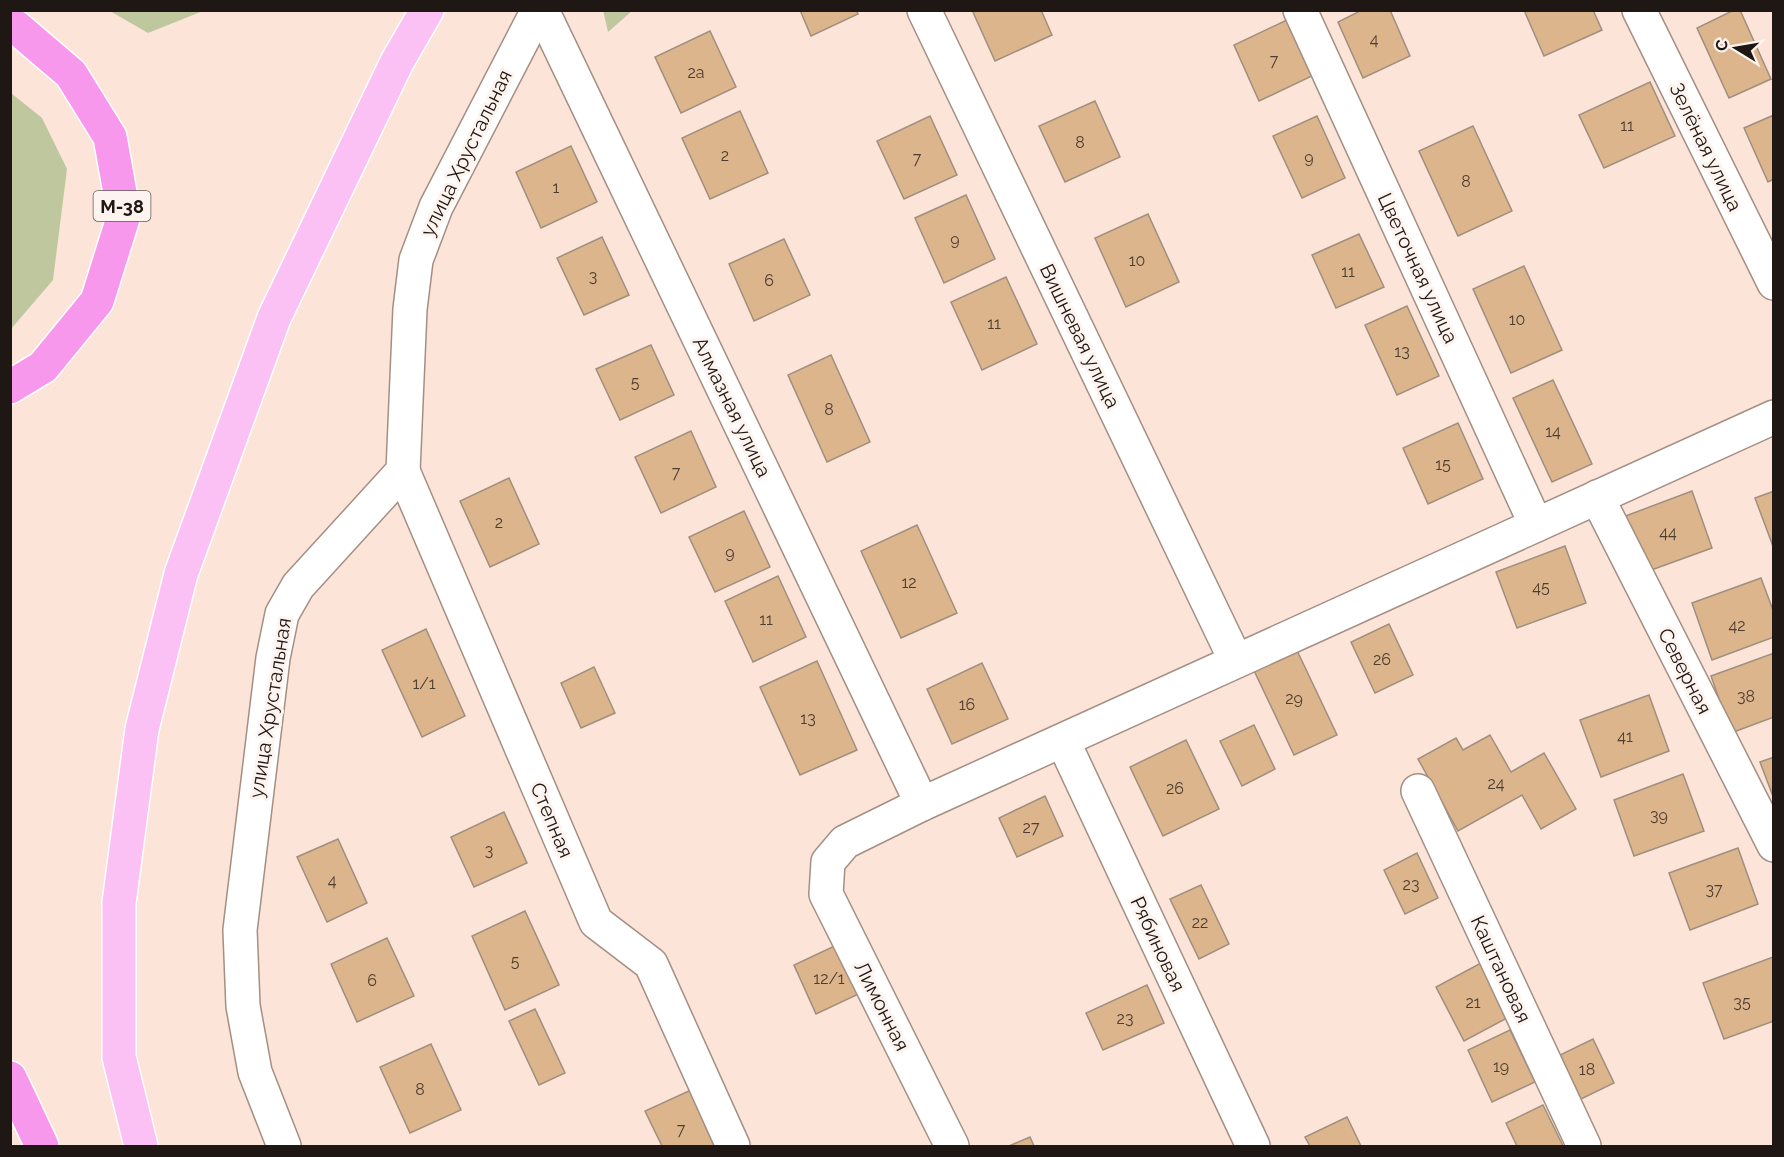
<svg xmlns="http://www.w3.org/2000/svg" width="1784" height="1157" font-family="Raleway,sans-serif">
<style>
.green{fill:#bfc79f}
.building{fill:#dcb58c;stroke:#9f8f7e;stroke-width:1.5}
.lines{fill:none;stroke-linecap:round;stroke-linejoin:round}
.minor-casing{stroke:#a48f83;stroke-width:36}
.major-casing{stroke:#fff;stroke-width:36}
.highway-casing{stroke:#fff;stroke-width:36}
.minor{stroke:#fff;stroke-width:33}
.major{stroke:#fbc1f4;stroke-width:33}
.highway{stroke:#f898ec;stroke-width:33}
.labels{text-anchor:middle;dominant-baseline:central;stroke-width:6;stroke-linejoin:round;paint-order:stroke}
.number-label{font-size:16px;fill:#4e3e31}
.shield{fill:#fef4ef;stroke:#625955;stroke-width:1.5}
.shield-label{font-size:18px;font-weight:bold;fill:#1f1713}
.street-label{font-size:20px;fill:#1f1713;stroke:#fef4ef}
</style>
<rect width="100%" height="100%" fill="#fce4d8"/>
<g class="green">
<path d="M603 10H632V11L608 32Z"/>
<path d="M110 11H203L148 33Z"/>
<path d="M11 93 42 118 67 169 53 280 11 329Z"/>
</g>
<g class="building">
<path d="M800 10H856L858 14 811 36Z"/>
<path d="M972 10H1041L1052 35 995 61Z"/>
<path d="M1362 10H1390L1410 56 1363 78 1338 22Z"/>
<path d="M1524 10H1593L1602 30 1544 56Z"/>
<path d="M1734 10H1740L1771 79 1729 98 1697 28Z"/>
<path d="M1289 19 1314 75 1259 101 1234 45Z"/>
<path d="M710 31 736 87 681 113 655 57Z"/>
<path d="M1650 82 1675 136 1604 168 1579 115Z"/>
<path d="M1095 101 1120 157 1065 182 1039 126Z"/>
<path d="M740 111 768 173 710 199 682 138Z"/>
<path d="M1774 115V179L1768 182 1744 128Z"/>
<path d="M930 116 957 175 904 199 877 141Z"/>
<path d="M1317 116 1345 178 1302 198 1273 136Z"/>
<path d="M1473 126 1512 211 1458 236 1419 151Z"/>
<path d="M571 146 597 202 541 228 516 172Z"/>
<path d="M966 195 995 259 944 283 915 218Z"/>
<path d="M1148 214 1179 282 1126 307 1095 238Z"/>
<path d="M1359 234 1384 287 1336 308 1312 255Z"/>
<path d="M602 237 629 295 584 315 557 258Z"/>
<path d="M784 239 810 295 754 321 729 264Z"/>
<path d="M1524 266 1562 350 1511 373 1473 289Z"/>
<path d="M1006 277 1037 344 982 370 951 302Z"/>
<path d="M1407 306 1439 376 1397 395 1365 325Z"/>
<path d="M651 345 674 395 620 420 596 369Z"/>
<path d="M831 355 870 442 827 462 788 375Z"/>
<path d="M1553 380 1592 464 1552 482 1513 398Z"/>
<path d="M1458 423 1483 479 1428 504 1403 448Z"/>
<path d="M691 431 716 487 661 513 635 457Z"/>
<path d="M509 478 539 544 490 567 460 501Z"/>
<path d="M1692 491 1712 548 1643 573 1623 517Z"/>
<path d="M1774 491V549L1755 498Z"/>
<path d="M744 511 770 567 715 592 689 537Z"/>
<path d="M917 525 957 613 901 638 861 551Z"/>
<path d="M1565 546 1586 603 1517 628 1496 572Z"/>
<path d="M778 576 806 637 753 662 725 601Z"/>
<path d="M1761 578 1774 613V637L1712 660 1692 603Z"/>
<path d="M1389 624 1413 675 1375 693 1351 642Z"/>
<path d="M426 629 465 716 422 737 382 650Z"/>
<path d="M1293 642 1337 735 1294 755 1250 662Z"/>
<path d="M1774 653V717L1731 733 1711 676Z"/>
<path d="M817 661 857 750 800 775 760 687Z"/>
<path d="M982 663 1008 719 952 744 927 689Z"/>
<path d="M594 667 615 713 581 728 561 683Z"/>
<path d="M1649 695 1669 751 1601 777 1580 720Z"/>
<path d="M1254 725 1275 769 1242 786 1220 741Z"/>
<path d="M1490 735 1511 772 1544 753 1576 809 1541 829 1522 795 1458 831 1418 759 1456 738 1463 750Z"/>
<path d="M1186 740 1219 809 1163 836 1130 767Z"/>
<path d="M1774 757V799L1760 762Z"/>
<path d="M1683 774 1704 831 1634 856 1614 800Z"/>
<path d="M1045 796 1063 836 1017 857 999 818Z"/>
<path d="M504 812 527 863 474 887 451 837Z"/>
<path d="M338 839 367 903 327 922 297 857Z"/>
<path d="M1738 848 1758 904 1690 930 1669 873Z"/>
<path d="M1417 853 1438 898 1405 914 1384 870Z"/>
<path d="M1201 885 1229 944 1199 959 1170 899Z"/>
<path d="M525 911 559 985 505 1010 472 936Z"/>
<path d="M387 938 414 996 357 1022 331 964Z"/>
<path d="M843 942 865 991 816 1014 794 965Z"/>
<path d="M1773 957 1774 1021 1724 1039 1703 983Z"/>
<path d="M1481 963 1509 1017 1464 1041 1436 987Z"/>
<path d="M1147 985 1164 1023 1103 1050 1086 1013Z"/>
<path d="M535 1009 565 1073 539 1085 509 1021Z"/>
<path d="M1510 1030 1535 1082 1492 1102 1468 1050Z"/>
<path d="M1593 1039 1614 1083 1581 1099 1560 1055Z"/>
<path d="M431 1044 461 1110 410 1133 380 1067Z"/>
<path d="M691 1090 716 1146H662L645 1111Z"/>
<path d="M1543 1105 1563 1146H1517L1506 1123Z"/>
<path d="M1347 1117 1361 1146H1310L1305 1137Z"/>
<path d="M1030 1137 1034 1146H1009Z"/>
</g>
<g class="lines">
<defs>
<g id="minor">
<path d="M542 10 922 804"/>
<path d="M924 10 1236 661"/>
<path d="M1300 10 1536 525"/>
<path d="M1639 10 1774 283"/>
<path d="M403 471 596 922 651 964 733 1146"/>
<path d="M1597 497 1774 845"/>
<path d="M1063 741 1253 1146"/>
<path d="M1418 791 1584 1146"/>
<path d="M284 1146 255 1072 243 1006 240 930 273 658 282 614 298 586 403 471 410 309 416 260 436 207 538 10"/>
<path d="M952 1146 826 894 828 862 845 842 922 804 1774 417"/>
</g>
<path id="major" d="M141 1146 119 1057V903L142 729 181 574 274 318 397 62 427 10"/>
<g id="highway">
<path d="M10 25 16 27 71 74 110 137 124 215 97 301 43 367 10 387"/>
<path d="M10 1078 42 1146"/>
</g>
</defs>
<use href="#minor" class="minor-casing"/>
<use href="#major" class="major-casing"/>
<use href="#highway" class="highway-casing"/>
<use href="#minor" class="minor"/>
<use href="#major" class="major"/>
<use href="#highway" class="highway"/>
</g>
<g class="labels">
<g class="number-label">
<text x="1374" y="39">4</text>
<text x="1274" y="60">7</text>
<text x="696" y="72">2а</text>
<text x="1627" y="125">11</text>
<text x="1080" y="142">8</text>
<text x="725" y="155">2</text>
<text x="1309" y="157">9</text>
<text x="917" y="158">7</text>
<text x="1466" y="181">8</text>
<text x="556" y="187">1</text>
<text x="955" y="239">9</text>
<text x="1137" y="260">10</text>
<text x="1348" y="271">11</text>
<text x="593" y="276">3</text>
<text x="769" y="280">6</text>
<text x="1517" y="319">10</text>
<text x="994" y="323">11</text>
<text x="1402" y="351">13</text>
<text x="635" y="382">5</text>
<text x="829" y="409">8</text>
<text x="1553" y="431">14</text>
<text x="1443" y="464">15</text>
<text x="676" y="472">7</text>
<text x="499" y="522">2</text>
<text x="1668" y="532">44</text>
<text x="730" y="552">9</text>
<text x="909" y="582">12</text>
<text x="1541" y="587">45</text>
<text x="766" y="619">11</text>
<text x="1737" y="625">42</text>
<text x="1382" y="659">26</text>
<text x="424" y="683">1/1</text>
<text x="1746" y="696">38</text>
<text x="1294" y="698">29</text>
<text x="967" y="704">16</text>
<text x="808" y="718">13</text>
<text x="1625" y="736">41</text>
<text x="1496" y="783">24</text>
<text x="1175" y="788">26</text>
<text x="1659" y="815">39</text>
<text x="1031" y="827">27</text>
<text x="489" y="850">3</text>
<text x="332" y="880">4</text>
<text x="1411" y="884">23</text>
<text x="1714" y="889">37</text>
<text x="1200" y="922">22</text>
<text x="515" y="961">5</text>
<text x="829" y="978">12/1</text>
<text x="372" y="980">6</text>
<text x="1473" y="1002">21</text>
<text x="1742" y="1002">35</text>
<text x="1125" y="1018">23</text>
<text x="1501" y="1066">19</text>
<text x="1587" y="1069">18</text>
<text x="420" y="1089">8</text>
<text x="681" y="1129">7</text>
</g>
<rect class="shield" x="93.5" y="191" width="57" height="30" rx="4.5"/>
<g class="shield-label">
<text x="122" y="206">M-38</text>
</g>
<g class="street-label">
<text transform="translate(1706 147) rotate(64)">Зелёная улица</text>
<text transform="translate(466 153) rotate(-64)">улица Хрустальная</text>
<text transform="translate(1418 268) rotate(65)">Цветочная улица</text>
<text transform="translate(1080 336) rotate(64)">Вишневая улица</text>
<text transform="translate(732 407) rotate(64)">Алмазная улица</text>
<text transform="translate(1685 671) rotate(63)">Северная</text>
<text transform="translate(270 708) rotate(-81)">улица Хрустальная</text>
<text transform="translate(552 820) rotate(67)">Степная</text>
<text transform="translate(1158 944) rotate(65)">Рябиновая</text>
<text transform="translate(1501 969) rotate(65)">Каштановая</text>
<text transform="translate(882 1006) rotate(63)">Лимонная</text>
</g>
</g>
<rect width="1784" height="1157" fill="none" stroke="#1f1713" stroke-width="24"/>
<g transform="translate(1736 48) rotate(281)" stroke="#fef4ef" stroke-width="4.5" paint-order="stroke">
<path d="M0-4.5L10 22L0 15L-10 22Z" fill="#1f1713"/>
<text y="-9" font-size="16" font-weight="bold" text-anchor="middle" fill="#1f1713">С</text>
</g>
</svg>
